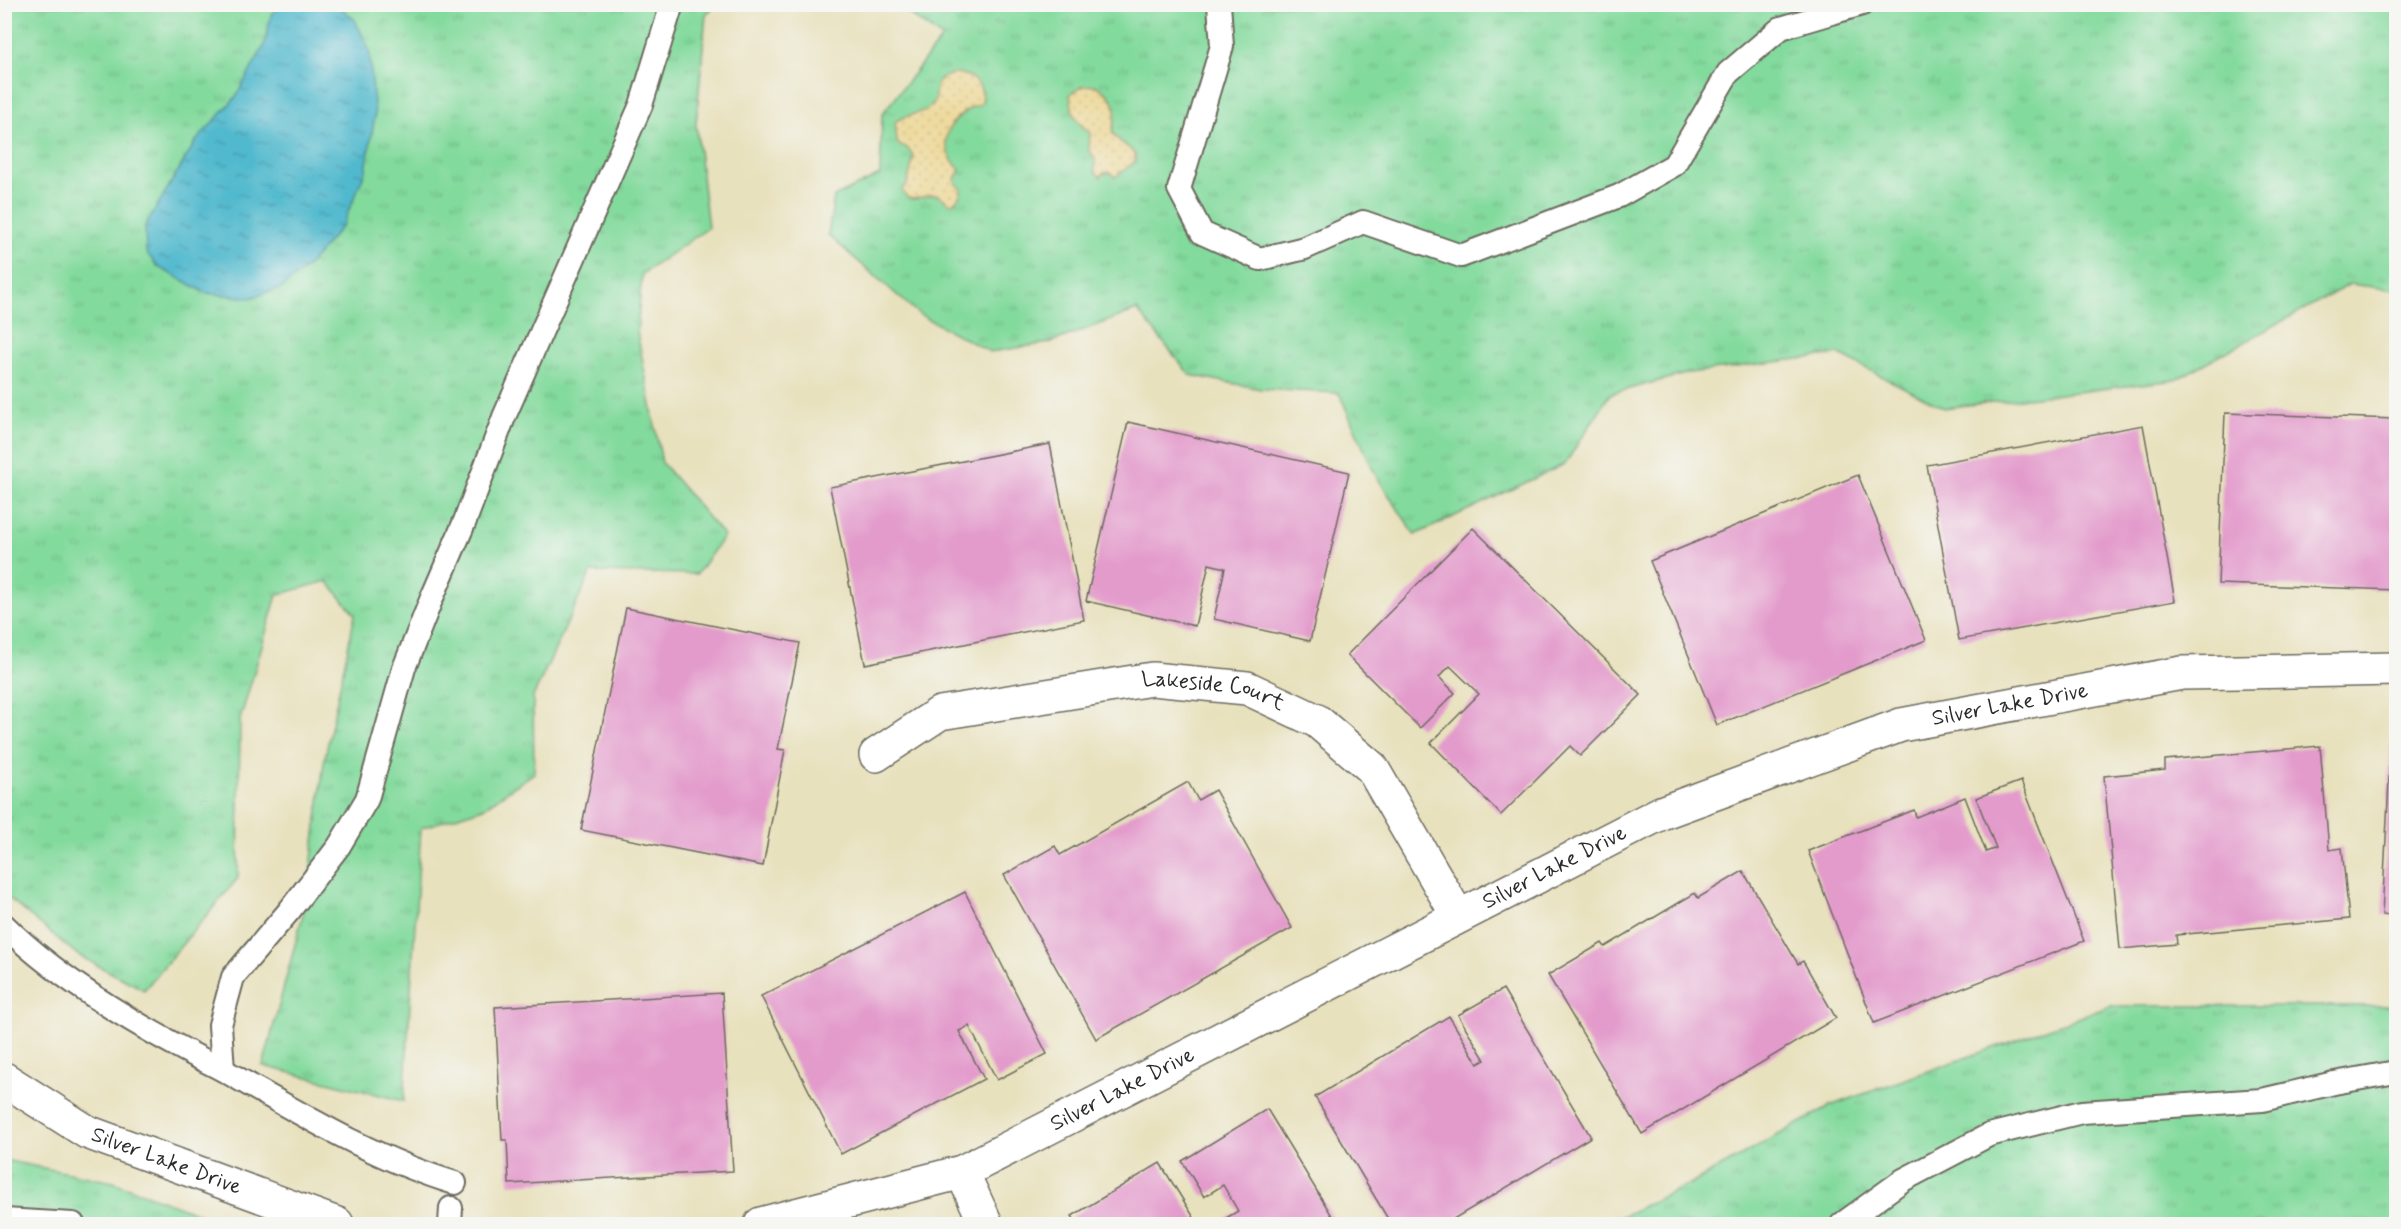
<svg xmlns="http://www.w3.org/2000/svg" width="2401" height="1229" font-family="Mynerve,sans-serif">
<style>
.grass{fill:url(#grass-tufts);stroke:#578264;stroke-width:1.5}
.sand{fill:url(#sand-dots);stroke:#8c8264;stroke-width:1.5}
.water{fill:url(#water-ripples);stroke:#3e727c;stroke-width:1.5}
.building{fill:#e39bcc}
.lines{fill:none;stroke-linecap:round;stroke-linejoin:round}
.lane-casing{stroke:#6d6b5e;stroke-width:26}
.street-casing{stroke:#6d6b5e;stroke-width:36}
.lane{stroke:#fff;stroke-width:22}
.street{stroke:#fff;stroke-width:33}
.labels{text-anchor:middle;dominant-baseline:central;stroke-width:6;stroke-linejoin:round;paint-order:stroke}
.street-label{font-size:22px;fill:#2b2b2b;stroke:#f6f6f2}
</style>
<defs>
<pattern id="grass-tufts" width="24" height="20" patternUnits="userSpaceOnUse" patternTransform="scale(1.5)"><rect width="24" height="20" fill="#83da9d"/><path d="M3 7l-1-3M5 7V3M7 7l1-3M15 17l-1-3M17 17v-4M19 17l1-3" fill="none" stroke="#71bb87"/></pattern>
<pattern id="sand-dots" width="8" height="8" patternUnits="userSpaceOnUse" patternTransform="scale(1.5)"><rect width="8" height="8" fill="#eeda9e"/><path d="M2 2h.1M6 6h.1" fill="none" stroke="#cb8" stroke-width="1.8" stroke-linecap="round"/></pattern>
<pattern id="water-ripples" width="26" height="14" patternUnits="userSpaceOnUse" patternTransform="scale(1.5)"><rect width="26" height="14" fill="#51b9ce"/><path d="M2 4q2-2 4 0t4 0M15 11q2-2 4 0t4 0" fill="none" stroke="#4397a7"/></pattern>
</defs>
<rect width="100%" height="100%" fill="#f6f6f2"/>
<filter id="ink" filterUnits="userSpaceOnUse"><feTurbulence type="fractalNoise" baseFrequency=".0167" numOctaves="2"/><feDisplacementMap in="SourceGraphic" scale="12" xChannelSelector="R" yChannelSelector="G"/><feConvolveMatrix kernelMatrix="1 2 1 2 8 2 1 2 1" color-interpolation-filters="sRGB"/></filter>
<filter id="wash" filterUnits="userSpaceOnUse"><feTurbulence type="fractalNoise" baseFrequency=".008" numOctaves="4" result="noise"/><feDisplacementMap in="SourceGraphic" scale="24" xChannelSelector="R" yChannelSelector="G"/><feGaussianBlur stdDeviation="1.35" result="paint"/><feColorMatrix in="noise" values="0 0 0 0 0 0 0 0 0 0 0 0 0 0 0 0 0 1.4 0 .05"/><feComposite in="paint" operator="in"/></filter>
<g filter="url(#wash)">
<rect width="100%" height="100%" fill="#e8e1bd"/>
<g class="grass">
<path d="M4 5H717L706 14 696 124 708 228 642 274 637 332 662 463 724 536 697 574 591 572 533 697 534 773 483 808 421 828 404 1101 263 1066 307 899 324 762 355 614 327 581 277 595 240 720 238 878 144 990 78 955 5 895Z"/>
<path d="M897 5H2396V290L2350 284 2175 380 1944 408 1838 354 1689 373 1610 394 1565 464 1415 535 1375 474 1339 393 1261 389 1190 375 1137 310 1049 343 990 352 920 315 828 235 834 197 880 175 882 114 942 38Z"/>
<path d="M2111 1006H2396V1224H1606L1696 1181 1830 1106Z"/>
<path d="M4 1160 113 1182 226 1224H5Z"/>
</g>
<g class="sand">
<path d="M956 73C973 75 985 85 982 103 978 106 973 106 969 109 943 126 938 147 960 170L955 178 956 184 961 188C961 195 958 200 952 204 946 202 944 198 939 196 926 190 909 210 902 189L907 185 914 156 906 147 900 146 897 142 895 122C905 114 920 115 930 107 943 96 923 81 956 73Z"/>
<path d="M1096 85C1118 101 1118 105 1112 132 1118 142 1127 145 1135 154V162C1127 167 1122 173 1114 177L1112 173H1103L1101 177 1095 172V160L1089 149 1090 132C1074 122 1072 113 1070 94L1083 86Z"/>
</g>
<path class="water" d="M281 4 337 5 355 20 369 49 375 115 366 170 342 226 308 266 282 288 250 298 206 293 158 267 146 252 145 226 196 141 235 98 264 46 271 15Z"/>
<g id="blocks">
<g class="building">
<path d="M2225 413 2396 419V590L2218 584Z"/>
<path d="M1128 422 1349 472 1310 641 1214 619 1225 568 1209 564 1195 626 1086 601Z"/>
<path d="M2143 425 2175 601 1959 640 1927 465Z"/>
<path d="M1050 444 1084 620 865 664 830 487Z"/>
<path d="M1858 475 1926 640 1717 725 1650 561Z"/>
<path d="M1473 528 1641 695 1580 756 1570 746 1501 815 1431 743 1479 694 1450 666 1439 677 1455 693 1420 728 1347 655Z"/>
<path d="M626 608 800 643 778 749 785 750 763 866 581 830Z"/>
<path d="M2391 741 2396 742V916L2382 915Z"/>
<path d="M2320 746 2329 850 2342 848 2349 919 2176 935 2177 944 2120 949 2104 776 2165 770V760Z"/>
<path d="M2021 781 2084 941 1874 1023 1808 851 1914 810 1916 817 1965 797 1986 852 1996 848 1976 798Z"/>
<path d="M1188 782 1198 800 1215 790 1292 928 1096 1039 1004 875 1055 846 1060 855Z"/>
<path d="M1743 871 1798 964 1803 961 1836 1018 1642 1134 1548 975 1602 943 1605 947 1695 893 1698 898Z"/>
<path d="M965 892 1047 1054 997 1080 969 1026 959 1031 984 1079 841 1154 761 996Z"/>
<path d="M1503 989 1591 1137 1445 1224H1391L1315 1097 1449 1016 1478 1064 1485 1060 1458 1015Z"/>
<path d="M722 993 733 1171 509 1184 507 1140H502L495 1007Z"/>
<path d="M1267 1109 1337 1224H1216L1238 1211 1223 1185 1204 1197 1182 1161Z"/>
<path d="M1160 1163 1198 1224H1077L1072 1216Z"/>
</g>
</g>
</g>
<g filter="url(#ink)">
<use href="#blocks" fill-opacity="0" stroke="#6d6b5e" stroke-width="1.5"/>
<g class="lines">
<defs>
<g id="lane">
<path d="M1219 4 1222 46 1179 189 1202 233 1260 259 1305 248 1363 222 1461 256 1619 196 1674 165 1728 73 1781 28 1862 4"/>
<path d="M4 925C65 985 148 1032 223 1070L220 1025 233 977 289 911 339 846 367 799 404 668 431 600 465 521 504 417 641 105 672 4"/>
<path d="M223 1070C298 1112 372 1158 455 1183"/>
<path d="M4 1220 73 1224"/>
<path d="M450 1224 451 1208"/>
<path d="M1842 1224 1903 1180 1989 1135 2082 1112 2262 1100 2334 1083 2396 1072"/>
</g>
<g id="street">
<path id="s1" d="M876 755 940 713 1152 679 1247 688 1317 721 1372 768 1458 916"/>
<path id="s2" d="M4 1079 87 1132 337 1224"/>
<path d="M962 1172 986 1224"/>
<path id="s3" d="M761 1224 962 1172 1661 813 1901 725 2182 673 2396 669"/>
</g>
</defs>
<use href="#lane" class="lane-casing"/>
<use href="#street" class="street-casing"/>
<use href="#lane" class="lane"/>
<use href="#street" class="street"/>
</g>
</g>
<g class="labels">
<g class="street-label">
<text stroke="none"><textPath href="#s1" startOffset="354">Lakeside Court</textPath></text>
<text stroke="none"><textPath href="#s3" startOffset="1360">Silver Lake Drive</textPath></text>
<text stroke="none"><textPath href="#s3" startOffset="874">Silver Lake Drive</textPath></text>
<text stroke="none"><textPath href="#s3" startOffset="388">Silver Lake Drive</textPath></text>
<text stroke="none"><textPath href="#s2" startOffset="183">Silver Lake Drive</textPath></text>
</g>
</g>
<rect width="2401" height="1229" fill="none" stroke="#f6f6f2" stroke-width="24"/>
</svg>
